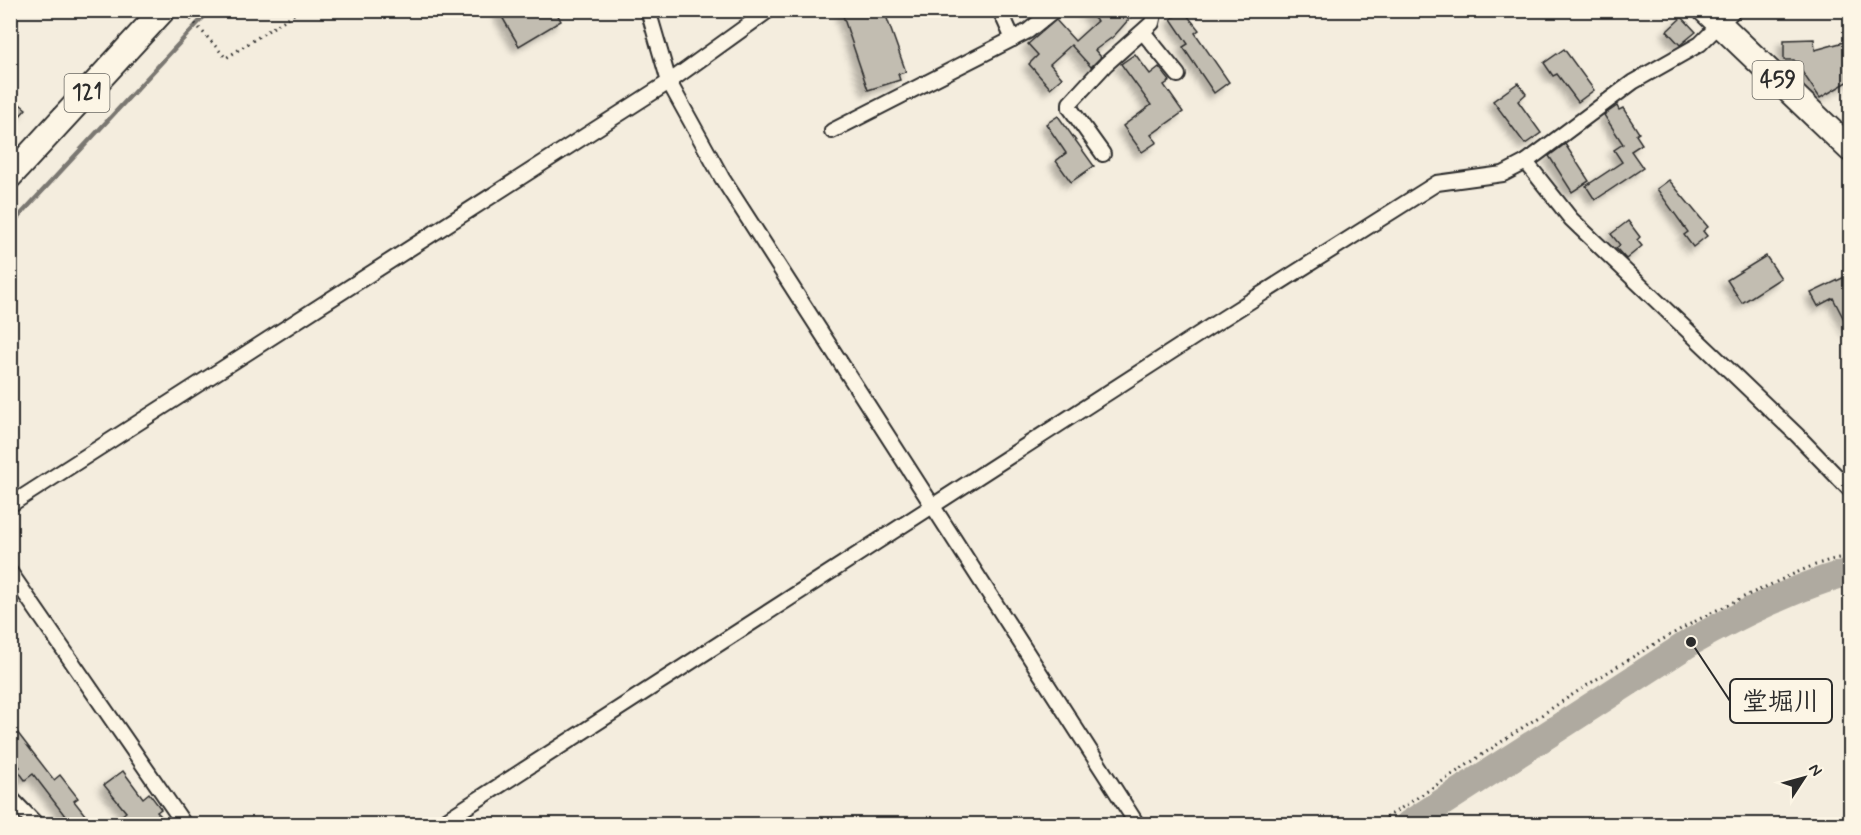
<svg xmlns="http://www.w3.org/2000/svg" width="1861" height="835" font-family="Mynerve,'Klee One',sans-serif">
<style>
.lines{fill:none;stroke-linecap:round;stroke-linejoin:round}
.stream{stroke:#7a7771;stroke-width:4.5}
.river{stroke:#afaaa0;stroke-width:28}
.building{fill:#c2bdb1;stroke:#2b2b2b;stroke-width:1.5;filter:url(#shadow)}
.minor-casing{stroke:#2b2b2b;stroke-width:18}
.trunk-casing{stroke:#2b2b2b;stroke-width:28}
.path{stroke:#2b2b2b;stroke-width:3;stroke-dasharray:1.5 4.5;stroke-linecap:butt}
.minor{stroke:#fcf5e5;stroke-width:14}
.trunk{stroke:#fcf5e5;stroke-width:24}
.labels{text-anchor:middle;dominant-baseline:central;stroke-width:5;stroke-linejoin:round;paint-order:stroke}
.shield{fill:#fcf5e5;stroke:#6a6863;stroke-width:1.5}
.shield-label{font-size:22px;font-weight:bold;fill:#2b2b2b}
.leader{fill:none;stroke:#2b2b2b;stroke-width:2}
.callout-dot{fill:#2b2b2b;stroke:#fcf5e5;stroke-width:2}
.callout{fill:#fcf5e5;stroke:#2b2b2b;stroke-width:2}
.callout-label{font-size:26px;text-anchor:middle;font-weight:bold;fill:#2b2b2b}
</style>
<defs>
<filter id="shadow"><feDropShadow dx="-5.5" dy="5.5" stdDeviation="3" flood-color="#0004"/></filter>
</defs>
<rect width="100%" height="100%" fill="#f4edde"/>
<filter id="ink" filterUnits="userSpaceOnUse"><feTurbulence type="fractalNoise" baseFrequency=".0167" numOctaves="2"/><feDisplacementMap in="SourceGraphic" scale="12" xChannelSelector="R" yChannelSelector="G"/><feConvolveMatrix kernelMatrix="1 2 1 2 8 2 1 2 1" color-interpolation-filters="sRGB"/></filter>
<g filter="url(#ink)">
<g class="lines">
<path class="stream" d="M10 226 210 10"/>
<path class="river" d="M1409 824 1691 642C1735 617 1802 584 1850 572"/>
</g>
<g class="building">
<path d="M498 10H555L561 21 519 46Z"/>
<path d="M841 10H884L906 72 898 74 900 80 868 90Z"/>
<path d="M1085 10H1122L1130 18 1114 36 1095 50 1101 57 1091 67 1071 45 1050 64 1062 78 1050 88 1029 64 1038 55 1028 44 1056 20 1075 41 1097 21Z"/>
<path d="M1183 10 1199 30 1195 33 1229 82 1214 93 1183 47 1188 44 1171 19Z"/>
<path d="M1682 17 1696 32 1680 45 1667 31Z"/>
<path d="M1814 39 1815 50 1844 42 1851 64V80L1820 98 1794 60H1784V40Z"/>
<path d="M1564 49 1594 90 1578 102 1557 74 1553 76 1544 63Z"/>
<path d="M1135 54 1150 74 1159 67 1170 81 1164 85 1183 112 1151 135 1157 142 1142 152 1123 126 1151 105 1121 64Z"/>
<path d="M1518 83 1526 94 1518 101 1541 133 1525 144 1493 101Z"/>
<path d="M10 96 26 109 10 127Z"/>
<path d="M1617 106 1619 110 1623 108 1639 133 1636 135 1642 144 1631 151 1643 168 1595 200 1586 186 1622 162 1614 150 1623 144 1604 115Z"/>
<path d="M1058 116 1094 166 1071 182 1056 161 1066 153 1046 124Z"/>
<path d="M1565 144 1589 181 1572 192 1549 156Z"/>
<path d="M1669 180 1708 227 1703 231 1707 236 1693 247 1684 235 1688 232 1657 189Z"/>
<path d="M1628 221 1640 237 1637 240 1642 246 1626 259 1616 248 1620 245 1611 234Z"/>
<path d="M1766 256 1781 278 1742 303 1727 280Z"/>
<path d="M1851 274V333L1833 298 1818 306 1811 293Z"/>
<path d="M10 723 54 780 60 775 78 798 74 801 93 825H72L33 774 25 780 17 769 20 767 10 754Z"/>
<path d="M123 771 143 798 149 793 161 809 157 812 161 816 150 825H110L126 812 104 785Z"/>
</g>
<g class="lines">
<defs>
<g id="minor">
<path d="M648 10 669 82 722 178 1137 824"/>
<path d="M1000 10 1013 39"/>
<path d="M1143 32 1178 75"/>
<path d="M832 131 1028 31 1054 10"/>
<path d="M1103 154 1070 108V103L1106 64 1152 23 1155 10"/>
<path d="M1526 162 1571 219 1797 435 1850 490"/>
<path d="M10 505 669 82 769 10"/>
<path d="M10 572 184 824"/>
<path d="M10 797 36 824"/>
<path d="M440 824 1222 319 1437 183 1503 174 1526 162 1633 82 1700 44 1734 10"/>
</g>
<g id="trunk">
<path d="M1705 10 1850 149"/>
<path d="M10 176 163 10"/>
</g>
</defs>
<use href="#minor" class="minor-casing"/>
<use href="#trunk" class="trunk-casing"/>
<g class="path">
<path d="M183 10 226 58 300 10"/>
<path d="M10 202 18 194"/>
<path d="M1376 824C1503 745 1624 650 1761 589 1790 576 1819 560 1850 556"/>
</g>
<use href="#minor" class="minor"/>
<use href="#trunk" class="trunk"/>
</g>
</g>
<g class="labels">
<g class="shield">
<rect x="1752.5" y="61" width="51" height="38" rx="4.5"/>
<rect x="64.5" y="74" width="45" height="38" rx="4.5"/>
</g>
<g class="shield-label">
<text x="1778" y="80">459</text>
<text x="87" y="93">121</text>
</g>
</g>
<path class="leader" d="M1691 642L1730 701"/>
<circle class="callout-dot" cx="1691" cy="642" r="6"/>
<rect class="callout" x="1730" y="679" width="102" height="44" rx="6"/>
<g class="callout-label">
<text x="1781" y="710">堂堀川</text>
</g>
<rect width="1861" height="835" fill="none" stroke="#fcf5e5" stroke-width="36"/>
<rect x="18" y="18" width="1825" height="799" fill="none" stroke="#2b2b2b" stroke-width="2" filter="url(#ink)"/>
<g transform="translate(1804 778) rotate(54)" stroke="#fcf5e5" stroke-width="4.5" paint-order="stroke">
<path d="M0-4.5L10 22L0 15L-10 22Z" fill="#2b2b2b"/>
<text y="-9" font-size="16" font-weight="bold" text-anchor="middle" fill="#2b2b2b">N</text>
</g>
</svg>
